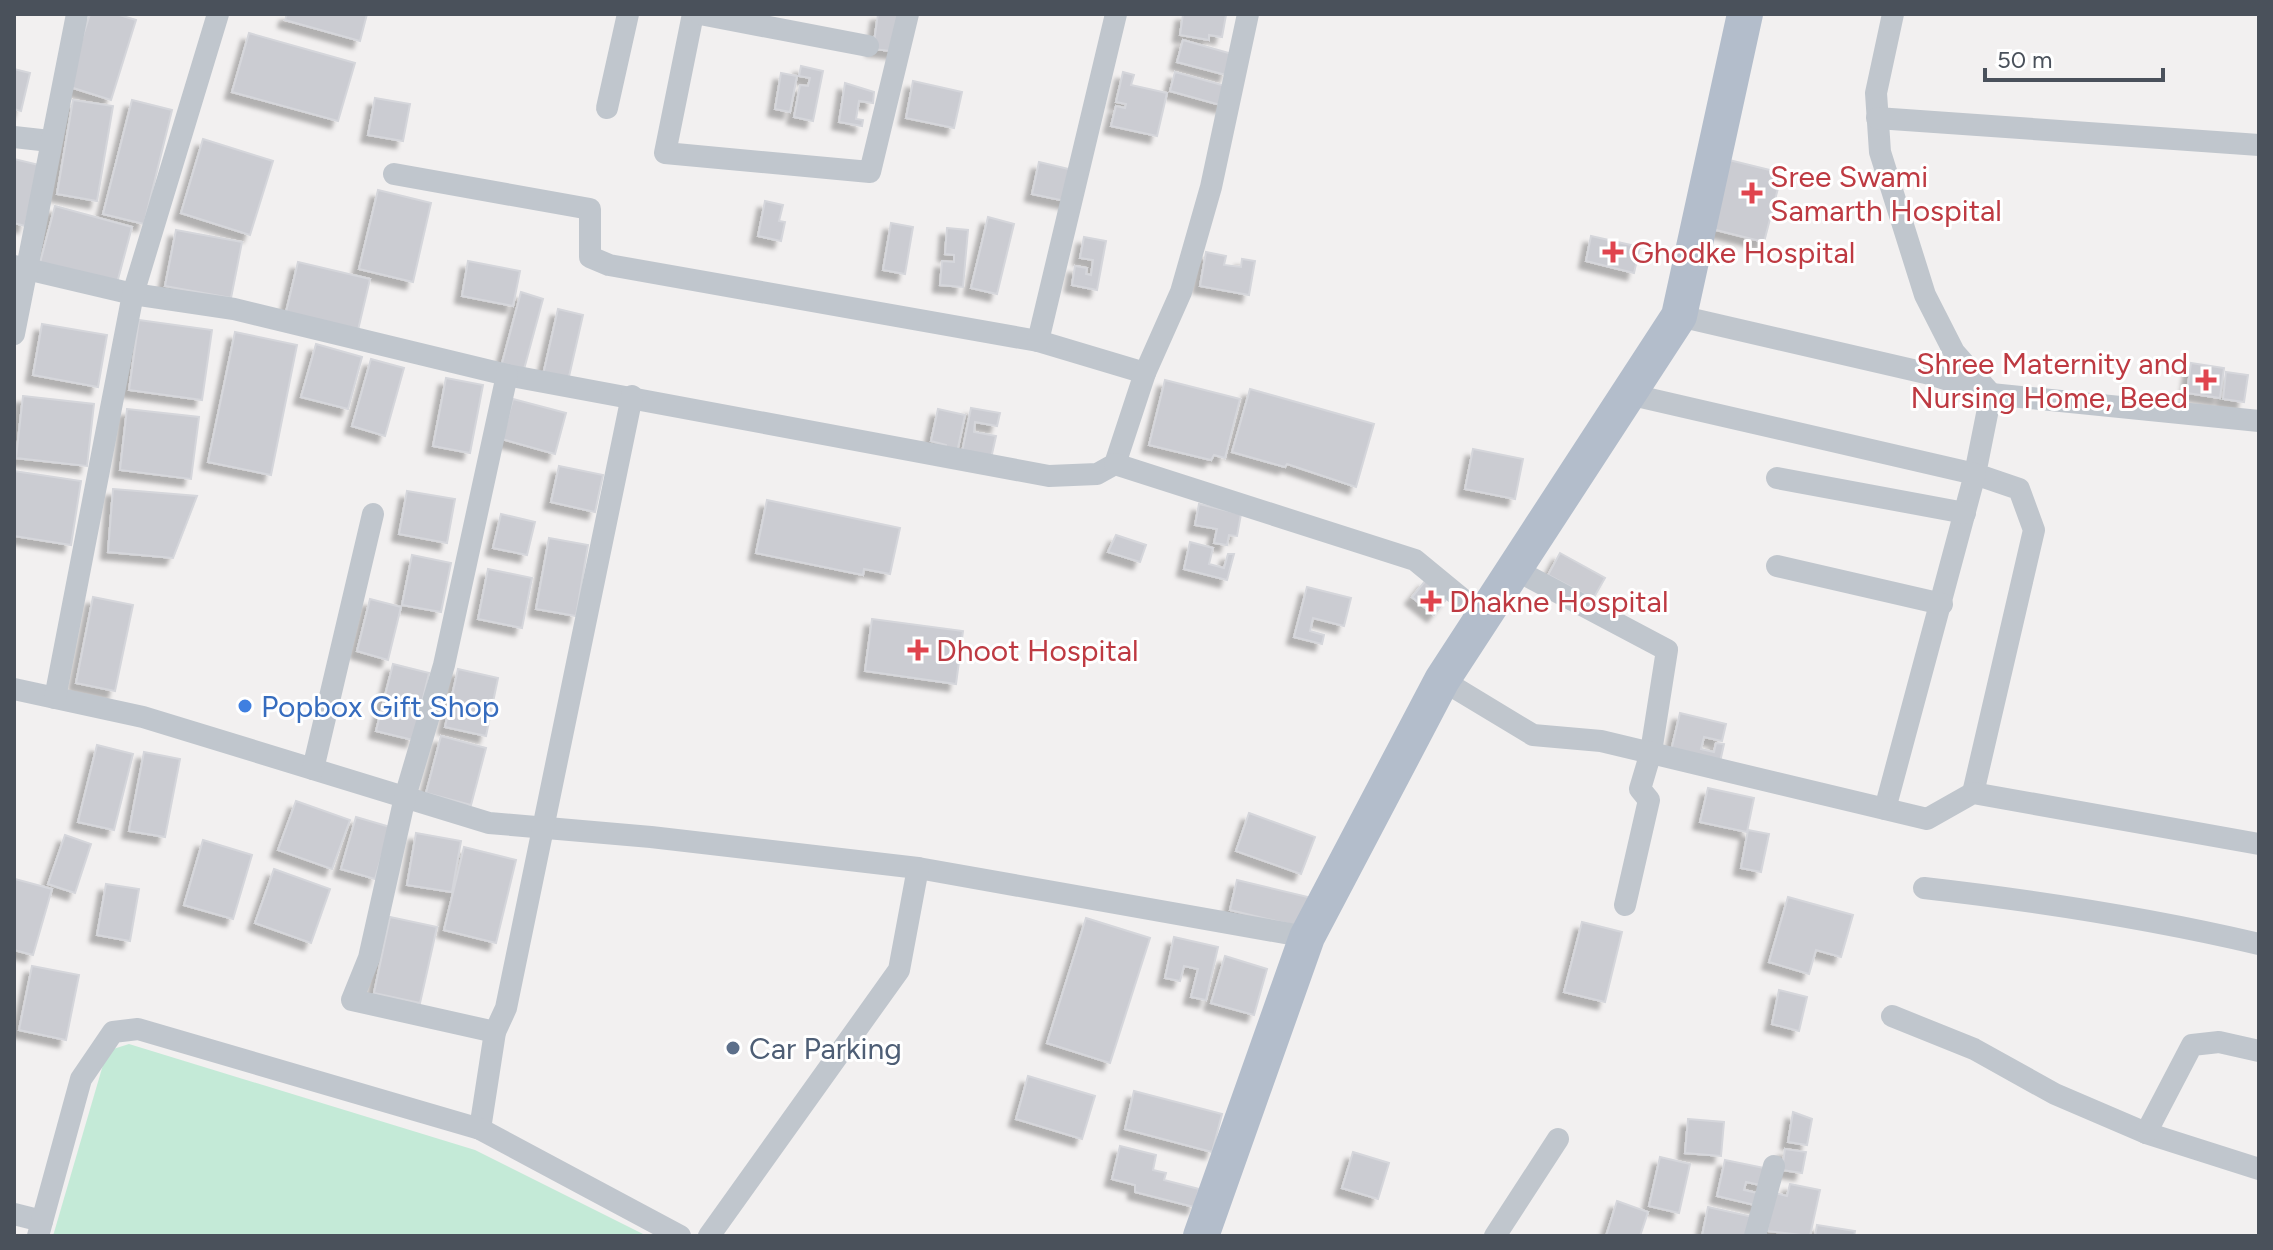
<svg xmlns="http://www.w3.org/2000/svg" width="2273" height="1250" font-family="Figtree,sans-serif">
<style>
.green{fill:#c4ead7}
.building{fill:#cbccd2;stroke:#d5d6db;stroke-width:2;filter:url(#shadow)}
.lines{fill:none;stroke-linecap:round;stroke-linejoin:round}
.minor{stroke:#c0c6cd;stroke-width:22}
.primary{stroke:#b3bdcb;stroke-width:36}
.health-dot{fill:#e0444e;stroke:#fff;stroke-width:3}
.shop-dot{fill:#3f7fe0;stroke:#fff;stroke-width:3}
.service-dot{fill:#5c6f8a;stroke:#fff;stroke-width:3}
.labels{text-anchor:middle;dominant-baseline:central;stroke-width:6;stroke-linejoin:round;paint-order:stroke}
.health-label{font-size:30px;fill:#be3a42;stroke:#fff;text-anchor:start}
.shop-label{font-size:30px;fill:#366cbe;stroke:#fff;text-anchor:start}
.service-label{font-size:30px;fill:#4e5e75;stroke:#fff;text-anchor:start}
</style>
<defs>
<filter id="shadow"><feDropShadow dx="-7" dy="7" stdDeviation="2" flood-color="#0004"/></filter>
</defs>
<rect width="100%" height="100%" fill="#f2f0f0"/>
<path class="green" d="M129 1044 475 1150 647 1236H53L107 1051Z"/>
<g class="building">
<path d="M90 14H116L136 20 111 100 67 86Z"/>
<path d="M287 14H367L360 41 285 20Z"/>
<path d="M878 14H905L898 52 873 49Z"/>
<path d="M1183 14 1226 15 1222 37 1209 35V40L1180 35Z"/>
<path d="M249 33 355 63 338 121 232 92Z"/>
<path d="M1183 40 1232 54 1226 75 1177 62Z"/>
<path d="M801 66 823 71 813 121 794 117 800 85 808 86 810 78 799 76Z"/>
<path d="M14 69 30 73 21 111 14 109Z"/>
<path d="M1123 72 1134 75 1131 85 1167 93 1157 136 1111 126 1116 106 1125 108 1126 104 1116 102Z"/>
<path d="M1175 72 1229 87 1224 106 1170 91Z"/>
<path d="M781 73 797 76 790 112 775 109Z"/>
<path d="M913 81 962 92 954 128 906 118Z"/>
<path d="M845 83 874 92 873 103 859 101 856 119 863 120 862 126 839 122Z"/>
<path d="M375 98 410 104 403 141 368 135Z"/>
<path d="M73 100 113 106 97 201 57 194Z"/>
<path d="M132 100 172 110 144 224 103 214Z"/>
<path d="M203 139 273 161 250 235 181 213Z"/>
<path d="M14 159 39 165 25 226 14 223Z"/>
<path d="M1725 159 1782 173 1764 242 1708 228Z"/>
<path d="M1039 162 1077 171 1070 202 1032 194Z"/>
<path d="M378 190 431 203 413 282 359 269Z"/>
<path d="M765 201 783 205 779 221 785 222 781 241 758 236Z"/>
<path d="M55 206 132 227 117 283 40 263Z"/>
<path d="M988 217 1014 224 997 294 971 288Z"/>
<path d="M891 223 913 227 905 274 883 270Z"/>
<path d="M947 228 968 230 963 287 940 285 942 261 954 262V255L945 254Z"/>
<path d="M176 230 242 242 231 298 165 286Z"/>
<path d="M1591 236 1640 247 1634 273 1586 261Z"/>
<path d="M1084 237 1106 241 1097 290 1072 285 1075 266 1087 268 1086 274 1091 275 1093 260 1080 258Z"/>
<path d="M1206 252 1226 256 1224 265 1241 267 1242 259 1255 261 1249 295 1200 286Z"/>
<path d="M468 261 520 271 513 306 462 296Z"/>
<path d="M298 262 370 279 358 330 286 312Z"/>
<path d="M521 292 543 299 523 373 501 367Z"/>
<path d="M558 309 583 315 568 381 543 375Z"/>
<path d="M139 320 212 330 202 400 129 390Z"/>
<path d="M42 324 107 335 98 387 33 375Z"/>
<path d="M235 332 297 345 271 475 208 462Z"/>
<path d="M316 344 362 357 348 409 301 397Z"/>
<path d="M371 359 404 368 385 436 352 426Z"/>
<path d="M2191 363 2224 368 2220 398 2187 393Z"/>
<path d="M2226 372 2248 375 2244 402 2223 399Z"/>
<path d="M446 378 483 385 470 453 433 446Z"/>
<path d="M1165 380 1240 399 1225 458 1214 455 1211 460 1149 445Z"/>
<path d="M1250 389 1374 424 1356 487 1287 464 1285 467 1232 452Z"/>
<path d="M23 396 94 404 87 466 16 458Z"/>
<path d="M513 399 566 413 555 454 502 439Z"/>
<path d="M971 408 1000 413 997 426 975 422 974 432 996 436 990 463 961 457Z"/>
<path d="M127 409 199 417 191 479 120 470Z"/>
<path d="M938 409 965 415 956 457 944 454 946 445 931 441Z"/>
<path d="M1473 449 1523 459 1515 499 1465 489Z"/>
<path d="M559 466 603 475 595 512 551 502Z"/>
<path d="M14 471 81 481 71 545 14 536Z"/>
<path d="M113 489 197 496 173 558 108 552Z"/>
<path d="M407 491 455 499 447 543 399 534Z"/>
<path d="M767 500 900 528 890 574 864 569 863 575 756 553Z"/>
<path d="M1199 504 1241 514 1237 536 1229 535 1227 545 1214 543 1217 529 1195 525Z"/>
<path d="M501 514 535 522 527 555 493 548Z"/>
<path d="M1116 535 1146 545 1140 562 1108 552Z"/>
<path d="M549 538 588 545 576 616 536 609Z"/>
<path d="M1190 542 1213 548 1209 564 1224 568 1228 554H1234L1227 580 1184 569Z"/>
<path d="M1560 553 1605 578 1593 599 1548 575Z"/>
<path d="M412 555 451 563 441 612 402 605Z"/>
<path d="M488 569 532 578 522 628 478 619Z"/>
<path d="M1426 580 1448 597 1434 615 1412 597Z"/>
<path d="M1307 587 1351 598 1344 626 1313 618 1310 631 1324 635 1322 644 1294 637Z"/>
<path d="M93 597 133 605 115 691 76 683Z"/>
<path d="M370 599 401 607 388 660 357 651Z"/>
<path d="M872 619 963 631 956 684 865 671Z"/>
<path d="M393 664 429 673 413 740 376 731Z"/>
<path d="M458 669 498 678 486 736 445 727Z"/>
<path d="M1680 713 1726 724 1722 741 1704 737 1701 749 1714 752 1716 743 1724 744 1720 762 1671 751Z"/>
<path d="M441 736 486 748 471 805 426 793Z"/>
<path d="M97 745 133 754 114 830 78 822Z"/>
<path d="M144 752 180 759 165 837 129 831Z"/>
<path d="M1708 788 1754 798 1747 832 1700 822Z"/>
<path d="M296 801 350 820 332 869 278 850Z"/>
<path d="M1249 813 1315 837 1301 874 1236 851Z"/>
<path d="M356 817 390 827 375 879 341 869Z"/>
<path d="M1748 830 1769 834 1761 872 1741 868Z"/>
<path d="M416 833 461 841 452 892 407 885Z"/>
<path d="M65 835 91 844 75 893 48 884Z"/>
<path d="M203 840 252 855 233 919 184 905Z"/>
<path d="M464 847 516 860 496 943 444 930Z"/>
<path d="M274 869 330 889 311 943 255 923Z"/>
<path d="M15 879 52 889 33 955 14 950Z"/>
<path d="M1237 880 1316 899 1309 929 1230 910Z"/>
<path d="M106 884 139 889 130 941 97 935Z"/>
<path d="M1788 897 1853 915 1841 957 1816 950 1809 974 1769 962Z"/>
<path d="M390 917 437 927 420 1003 374 993Z"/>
<path d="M1086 918 1150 938 1110 1063 1047 1043Z"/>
<path d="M1582 922 1622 932 1605 1002 1564 992Z"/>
<path d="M1174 937 1218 947 1206 1000 1191 997 1198 969 1184 966 1180 981 1165 978Z"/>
<path d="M1225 956 1267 969 1254 1015 1211 1003Z"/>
<path d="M32 966 79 975 66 1040 19 1030Z"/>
<path d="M1779 990 1807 997 1799 1031 1772 1024Z"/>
<path d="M1028 1076 1095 1096 1082 1139 1016 1119Z"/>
<path d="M1134 1091 1222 1114 1212 1152 1125 1129Z"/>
<path d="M1793 1112 1812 1119 1807 1145 1788 1142Z"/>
<path d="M1688 1119 1724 1122 1721 1156 1685 1153Z"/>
<path d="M1120 1146 1156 1155 1153 1170 1166 1173 1164 1180 1199 1189 1194 1207 1135 1192V1185L1112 1179Z"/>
<path d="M1785 1149 1806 1152 1802 1173 1782 1170Z"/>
<path d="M1353 1152 1389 1163 1378 1199 1342 1188Z"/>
<path d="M1660 1157 1690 1164 1679 1213 1649 1206Z"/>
<path d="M1725 1160 1769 1169 1765 1186 1746 1182 1744 1190 1762 1194 1759 1206 1717 1196Z"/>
<path d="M1790 1184 1820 1190 1810 1236 1767 1231 1775 1193 1787 1196Z"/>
<path d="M1617 1201 1648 1212 1640 1236H1606Z"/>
<path d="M1708 1207 1753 1217 1750 1236H1702Z"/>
<path d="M1817 1225 1855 1231 1854 1236H1815Z"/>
</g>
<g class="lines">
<g class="minor">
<path d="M693 14 665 153 870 172 908 14"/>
<path d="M700 14 868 46"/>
<path d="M1893 14 1876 93 1880 152 1925 295 1954 352 1991 394 1975 474 2019 489 2034 530 1973 793"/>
<path d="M607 108 628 14"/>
<path d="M1877 118 2259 145"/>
<path d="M14 137 50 141"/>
<path d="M394 174 590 209V257L609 265 1038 341 1145 373"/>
<path d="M14 266 133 294 234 309 507 375 1049 476 1097 474 1115 464 1145 373 1181 292 1211 187 1248 14"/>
<path d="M1679 316 1930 374 1991 394 2259 421"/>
<path d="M14 334 77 14"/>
<path d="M1038 341 1116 14"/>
<path d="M1628 394 1975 474 1885 809"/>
<path d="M1115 464 1415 560 1483 616"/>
<path d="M1777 478 1965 513"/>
<path d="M1777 566 1942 604"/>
<path d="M1514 569 1667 650 1651 752 1640 789 1649 800 1625 905"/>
<path d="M1442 680 1533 735 1601 741 1927 819 1973 793 2259 844"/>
<path d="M14 689 143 717 489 823 651 837 918 868 1307 937"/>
<path d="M55 698 133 294 218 14"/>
<path d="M313 769 373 514"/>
<path d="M1924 888C2038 901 2148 918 2259 944"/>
<path d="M1892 1016 1974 1049 2055 1094 2146 1133 2259 1169"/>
<path d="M495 1032 352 1000 369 958 405 797 444 665 507 375"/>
<path d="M480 1129 495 1032 506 1008 632 396"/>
<path d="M2146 1133 2192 1045 2219 1042 2259 1051"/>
<path d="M14 1214 42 1221"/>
<path d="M38 1236 81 1079 113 1032 138 1029 480 1129 680 1236"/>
<path d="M709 1236 899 970 918 868"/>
<path d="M1495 1236 1558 1139"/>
<path d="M1755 1236 1774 1166"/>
</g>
<path class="primary" d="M1201 1236 1307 937 1442 680 1679 316 1745 14"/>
</g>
<g class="health-dot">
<path d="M1748 181h8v8h8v8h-8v8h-8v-8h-8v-8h8z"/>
<path d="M1609 240h8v8h8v8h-8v8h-8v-8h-8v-8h8z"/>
<path d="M2202 368h8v8h8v8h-8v8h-8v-8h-8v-8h8z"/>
<path d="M1427 589h8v8h8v8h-8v8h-8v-8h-8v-8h8z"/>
<path d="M914 638h8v8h8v8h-8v8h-8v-8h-8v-8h8z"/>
</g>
<circle class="shop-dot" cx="245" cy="706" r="8"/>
<circle class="service-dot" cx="733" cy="1048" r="8"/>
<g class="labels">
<g class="health-label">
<text x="1770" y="176">Sree Swami<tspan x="1770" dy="34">Samarth Hospital</tspan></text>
<text x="1631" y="252">Ghodke Hospital</text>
<text x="2188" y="363" text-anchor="end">Shree Maternity and<tspan x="2188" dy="34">Nursing Home, Beed</tspan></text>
<text x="1449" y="601">Dhakne Hospital</text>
<text x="936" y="650">Dhoot Hospital</text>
</g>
<g class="shop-label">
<text x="261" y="706">Popbox Gift Shop</text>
</g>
<g class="service-label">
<text x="749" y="1048">Car Parking</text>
</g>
</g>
<rect width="2273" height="1250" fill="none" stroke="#4a515b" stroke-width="32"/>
<path d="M1985 68v12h178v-12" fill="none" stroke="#4a515b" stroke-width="4"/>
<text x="1997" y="68" font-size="24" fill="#4a515b" stroke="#ffffff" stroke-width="6" paint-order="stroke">50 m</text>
</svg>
